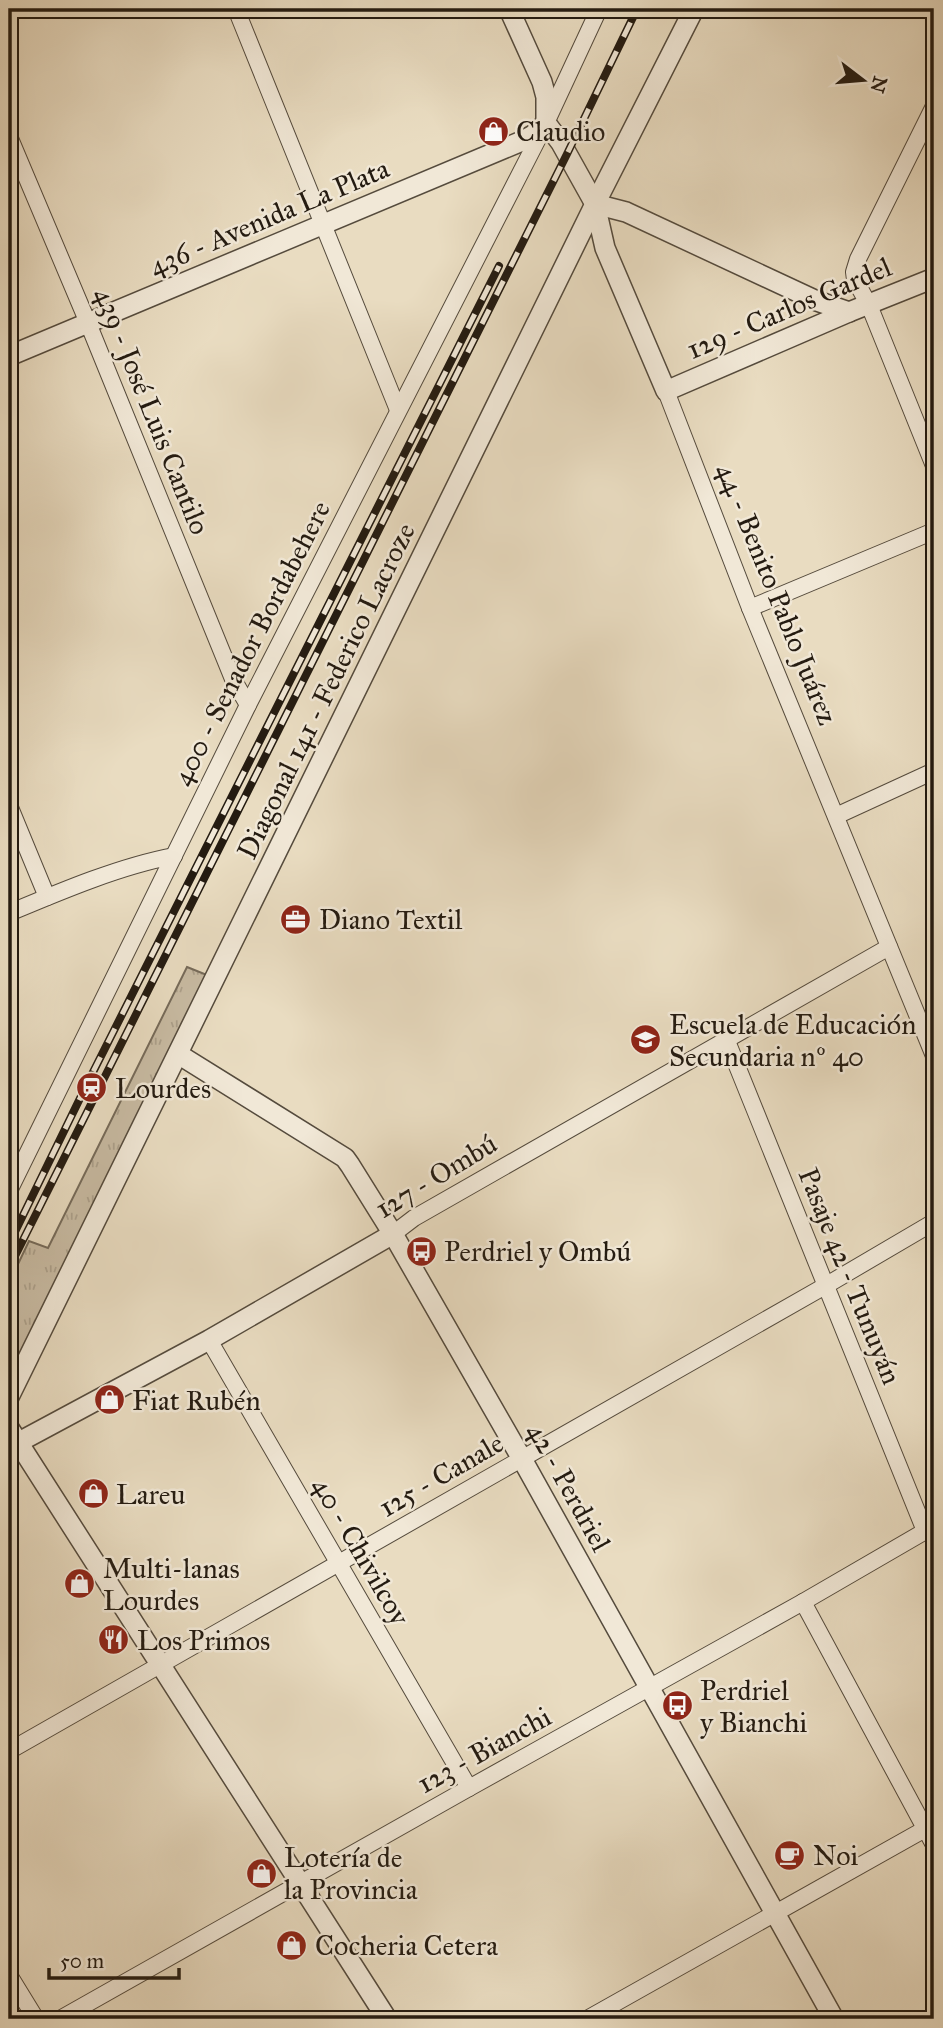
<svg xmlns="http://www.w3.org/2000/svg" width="943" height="2028" font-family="'IM FELL Great Primer',serif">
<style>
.park{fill:url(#park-tufts);stroke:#766b5a;stroke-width:2}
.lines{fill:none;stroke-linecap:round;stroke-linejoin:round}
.minor-casing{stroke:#554b3d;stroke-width:18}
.tertiary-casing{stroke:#554b3d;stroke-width:22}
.minor{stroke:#f1e8d7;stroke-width:16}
.tertiary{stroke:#f1e8d7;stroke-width:19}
.rail-casing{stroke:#241b11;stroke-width:8}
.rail{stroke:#f1e8d7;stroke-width:5;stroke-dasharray:16;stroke-linecap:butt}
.labels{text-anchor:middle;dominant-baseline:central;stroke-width:5;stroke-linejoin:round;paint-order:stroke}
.poi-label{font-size:28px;fill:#241b11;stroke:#f1e8d7;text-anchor:start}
.street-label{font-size:28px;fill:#241b11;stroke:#f1e8d7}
</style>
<defs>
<pattern id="park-tufts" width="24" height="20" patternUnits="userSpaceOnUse" patternTransform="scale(1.75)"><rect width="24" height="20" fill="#c8bba3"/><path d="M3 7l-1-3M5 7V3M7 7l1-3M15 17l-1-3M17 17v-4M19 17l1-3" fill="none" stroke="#aca08b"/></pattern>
</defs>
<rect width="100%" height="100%" fill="#e9dcc1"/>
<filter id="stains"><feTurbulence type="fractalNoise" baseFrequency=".00286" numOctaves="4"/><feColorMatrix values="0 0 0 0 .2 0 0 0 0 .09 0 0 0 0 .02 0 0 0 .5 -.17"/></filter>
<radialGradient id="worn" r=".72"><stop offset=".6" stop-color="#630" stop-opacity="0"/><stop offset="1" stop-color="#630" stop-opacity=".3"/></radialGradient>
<path class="park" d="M187 967 207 975 9 1376V1283L29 1241 48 1248Z"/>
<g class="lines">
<defs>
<g id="minor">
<path d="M236 9 398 410"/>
<path d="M934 106 858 259 854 272 855 280 869 305 934 466"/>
<path d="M9 136 88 323 233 679 248 705"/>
<path d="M666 391 750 608 934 1056"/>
<path d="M750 608 934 531"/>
<path d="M9 805 47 897"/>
<path d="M836 816 934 771"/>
<path d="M9 913C59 892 120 866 174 856"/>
<path d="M727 1041 925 1531"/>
<path d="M9 1191 248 705 546 123 599 9"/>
<path d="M393 1234 414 1218 889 947"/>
<path d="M209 1340 469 1788"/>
<path d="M803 1602 934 1845"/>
<path d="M9 1751 825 1286 934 1222"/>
<path d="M9 1975 36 2019"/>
<path d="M60 2019 469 1788 803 1602 934 1526"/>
<path d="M587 2019 934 1824"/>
</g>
<g id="tertiary">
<path d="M509 9 542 82 546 97V123L561 143 595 204 605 248 666 391 849 312 934 278"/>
<path d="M595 204 626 212 817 301 849 312"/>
<path d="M9 356 522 141 533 135 546 123"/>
<path d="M178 1054 345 1158 350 1165 393 1234 522 1459 834 2019"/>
<path d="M9 1397 595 204 694 9"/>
<path d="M9 1428 387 2019"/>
<path d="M19 1442 209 1340 393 1234"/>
</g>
</defs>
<use href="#minor" class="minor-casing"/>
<use href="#tertiary" class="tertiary-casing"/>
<use href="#minor" class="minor"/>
<use href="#tertiary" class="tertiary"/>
<defs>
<g id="rail">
<path d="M9 1244 86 1086 499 266"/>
<path d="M9 1268 567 154 637 9"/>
</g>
</defs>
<use href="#rail" class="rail-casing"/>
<use href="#rail" class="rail"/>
</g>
<defs>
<symbol id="shop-disc" viewBox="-11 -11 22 22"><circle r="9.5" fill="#8f2418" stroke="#f1e8d7"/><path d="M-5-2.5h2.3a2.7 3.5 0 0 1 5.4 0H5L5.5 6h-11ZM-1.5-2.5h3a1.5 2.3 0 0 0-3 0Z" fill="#fff"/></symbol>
<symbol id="office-disc" viewBox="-11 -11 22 22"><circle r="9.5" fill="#8f2418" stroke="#f1e8d7"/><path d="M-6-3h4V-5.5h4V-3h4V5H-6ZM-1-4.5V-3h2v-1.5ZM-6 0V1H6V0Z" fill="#fff"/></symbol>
<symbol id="school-disc" viewBox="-11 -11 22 22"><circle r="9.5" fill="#8f2418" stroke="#f1e8d7"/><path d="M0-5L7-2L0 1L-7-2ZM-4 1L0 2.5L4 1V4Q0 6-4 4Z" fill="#fff"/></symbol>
<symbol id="station-disc" viewBox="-11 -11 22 22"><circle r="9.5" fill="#8f2418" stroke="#f1e8d7"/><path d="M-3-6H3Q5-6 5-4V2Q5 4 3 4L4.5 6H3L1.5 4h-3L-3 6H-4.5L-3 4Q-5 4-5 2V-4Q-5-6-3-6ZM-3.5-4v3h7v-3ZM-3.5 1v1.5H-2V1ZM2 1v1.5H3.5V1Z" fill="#fff"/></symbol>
<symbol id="bus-disc" viewBox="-11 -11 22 22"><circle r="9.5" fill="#8f2418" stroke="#f1e8d7"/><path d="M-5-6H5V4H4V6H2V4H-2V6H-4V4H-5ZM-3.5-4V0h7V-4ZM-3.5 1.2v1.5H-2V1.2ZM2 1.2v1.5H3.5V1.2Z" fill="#fff"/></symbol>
<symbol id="restaurant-disc" viewBox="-11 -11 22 22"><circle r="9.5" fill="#8f2418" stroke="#f1e8d7"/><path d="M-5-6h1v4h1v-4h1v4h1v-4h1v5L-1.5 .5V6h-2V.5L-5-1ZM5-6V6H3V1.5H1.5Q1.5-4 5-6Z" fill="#fff"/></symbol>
<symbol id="cafe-disc" viewBox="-11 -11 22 22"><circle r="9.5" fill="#8f2418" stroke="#f1e8d7"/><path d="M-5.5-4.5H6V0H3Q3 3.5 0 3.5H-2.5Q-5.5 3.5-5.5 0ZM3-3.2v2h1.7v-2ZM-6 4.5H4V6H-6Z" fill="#fff"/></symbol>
</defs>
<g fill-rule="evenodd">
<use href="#shop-disc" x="476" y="114" width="35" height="35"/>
<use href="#office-disc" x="278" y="902" width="35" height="35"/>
<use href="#school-disc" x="628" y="1022" width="35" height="35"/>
<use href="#station-disc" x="74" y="1070" width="35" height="35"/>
<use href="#bus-disc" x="404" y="1234" width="35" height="35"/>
<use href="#shop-disc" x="92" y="1382" width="35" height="35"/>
<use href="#shop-disc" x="76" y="1476" width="35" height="35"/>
<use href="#shop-disc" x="62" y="1566" width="35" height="35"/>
<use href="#restaurant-disc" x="96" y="1622" width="35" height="35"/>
<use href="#bus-disc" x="660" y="1688" width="35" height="35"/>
<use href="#cafe-disc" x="772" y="1838" width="35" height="35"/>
<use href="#shop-disc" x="244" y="1856" width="35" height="35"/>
<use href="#shop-disc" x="274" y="1928" width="35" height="35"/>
</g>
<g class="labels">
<g class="poi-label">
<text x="516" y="131">Claudio</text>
<text x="319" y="919">Diano Textil</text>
<text x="669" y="1024">Escuela de Educación<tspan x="669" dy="32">Secundaria nº 40</tspan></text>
<text x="115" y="1088">Lourdes</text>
<text x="444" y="1251">Perdriel y Ombú</text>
<text x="132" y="1400">Fiat Rubén</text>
<text x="116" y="1494">Lareu</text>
<text x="103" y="1568">Multi-lanas<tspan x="103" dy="32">Lourdes</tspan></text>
<text x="137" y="1640">Los Primos</text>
<text x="700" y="1690">Perdriel<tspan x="700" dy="32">y Bianchi</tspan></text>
<text x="813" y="1855">Noi</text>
<text x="284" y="1857">Lotería de<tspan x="284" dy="32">la Provincia</tspan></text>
<text x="315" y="1945">Cocheria Cetera</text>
</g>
<g class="street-label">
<text transform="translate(269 217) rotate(-23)">436 - Avenida La Plata</text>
<text transform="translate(789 308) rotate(-23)">129 - Carlos Gardel</text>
<text transform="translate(152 411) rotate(68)">439 - José Luis Cantilo</text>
<text transform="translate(777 594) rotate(68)">44 - Benito Pablo Juárez</text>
<text transform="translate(251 643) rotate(-63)">400 - Senador Bordabehere</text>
<text transform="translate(326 691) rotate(-64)">Diagonal 141 - Federico Lacroze</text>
<text transform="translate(436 1176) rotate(-31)">127 - Ombú</text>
<text transform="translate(850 1276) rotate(68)">Pasaje 42 - Tunuyán</text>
<text transform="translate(441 1475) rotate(-30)">125 - Canale</text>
<text transform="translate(569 1487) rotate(61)">42 - Perdriel</text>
<text transform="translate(361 1551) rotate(60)">40 - Chivilcoy</text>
<text transform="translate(484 1750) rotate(-29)">123 - Bianchi</text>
</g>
</g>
<rect width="943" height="2028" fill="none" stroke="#e9dcc1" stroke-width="35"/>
<rect x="10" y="10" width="922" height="2007" fill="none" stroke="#241b11" stroke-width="3.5"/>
<rect x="18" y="18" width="908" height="1993" fill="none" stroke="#241b11" stroke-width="2"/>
<g transform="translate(863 80) rotate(106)" stroke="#f1e8d7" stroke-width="5" paint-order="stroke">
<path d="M0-5L12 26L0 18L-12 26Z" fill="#241b11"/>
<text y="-10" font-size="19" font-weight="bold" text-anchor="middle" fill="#241b11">N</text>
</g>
<path d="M49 1968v10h130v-10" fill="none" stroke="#241b11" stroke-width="3.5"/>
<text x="60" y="1968" font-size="21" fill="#241b11" stroke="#f1e8d7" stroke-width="5" paint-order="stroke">50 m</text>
<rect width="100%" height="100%" filter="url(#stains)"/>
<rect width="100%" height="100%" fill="url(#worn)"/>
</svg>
